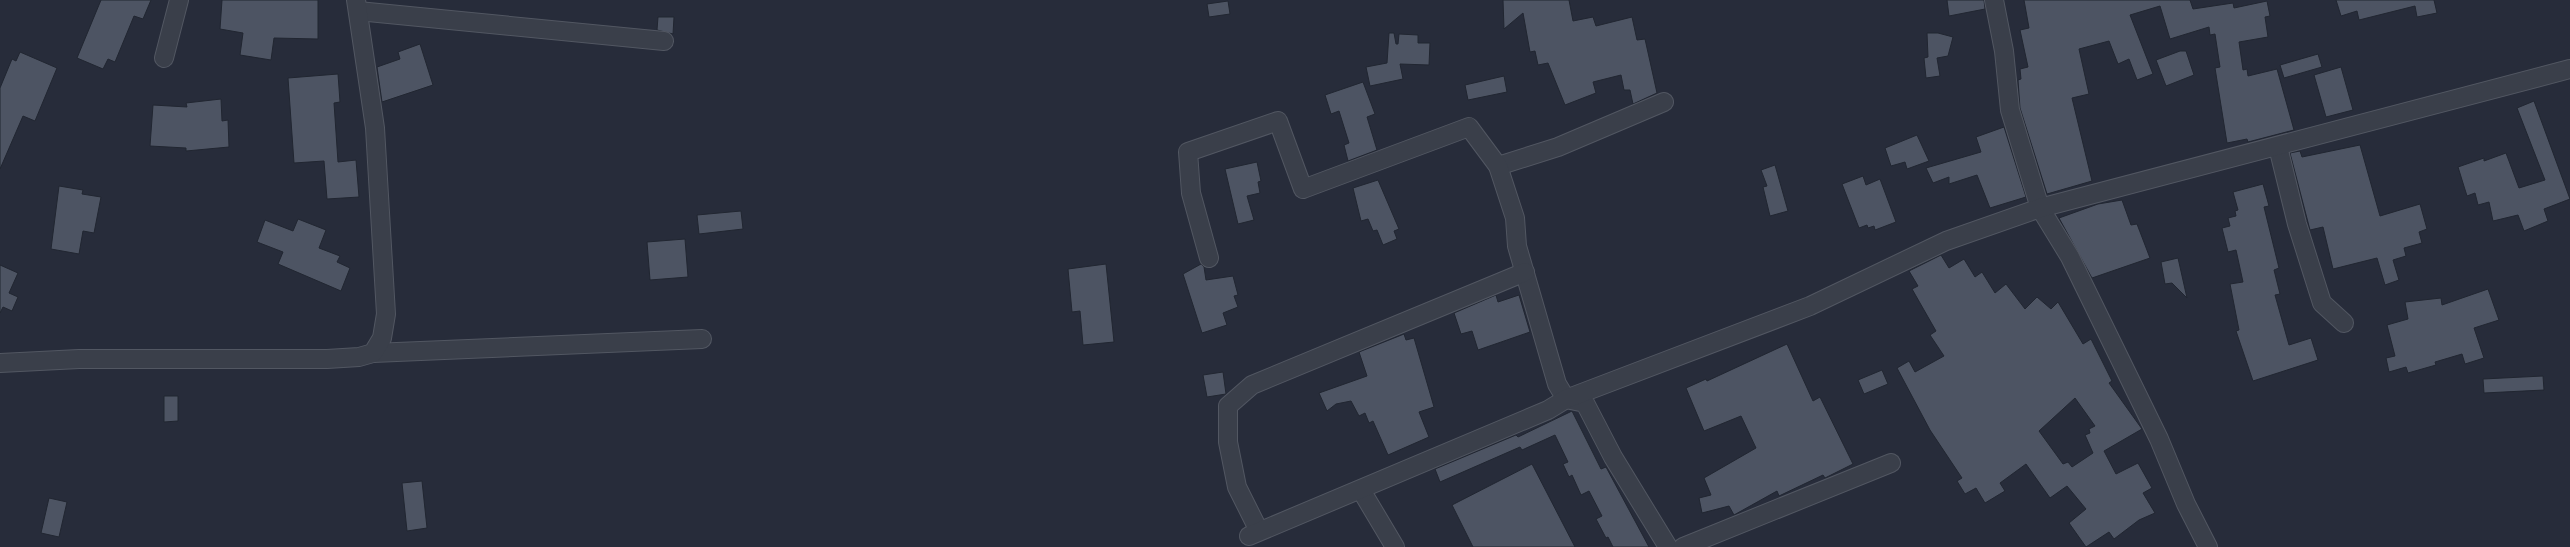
<svg xmlns="http://www.w3.org/2000/svg" width="2570" height="547" font-family="'DM Sans',sans-serif">
<style>
.building{fill:#4d5463;stroke:#212631;fill-rule:evenodd}
.lines{fill:none;stroke-linecap:round;stroke-linejoin:round}
.minor-casing{stroke:#525762;stroke-width:20}
.minor{stroke:#3a3f4a;stroke-width:18}
</style>
<rect width="100%" height="100%" fill="#272c3a"/>
<g class="building">
<path d="M101 0H151L143 19 134 16 115 62 108 59 103 69 77 58Z"/>
<path d="M222 0H318V39L274 38 271 60 240 55 243 33 220 29Z"/>
<path d="M1503 0H1569L1573 21 1593 17 1596 26 1632 17 1637 40 1645 39 1657 93 1633 104 1630 90H1624L1621 75 1593 82 1596 93 1565 105 1548 63 1538 65 1535 51 1530 52 1523 13 1504 29Z"/>
<path d="M1947 0H1984L1985 9 1949 16Z"/>
<path d="M2024 0H2190L2193 9 2233 3 2234 8 2267 1 2270 16 2265 17 2268 37 2239 42 2243 70 2247 69 2248 76 2277 69 2294 130 2248 142 2247 139 2227 143 2215 68 2220 67 2215 34 2210 35 2209 27 2170 39 2160 6 2130 15 2153 74 2137 80 2129 59 2118 64 2109 41 2079 49 2089 94 2072 98 2092 181 2047 194 2020 108 2018 80 2021 79 2020 69 2028 67 2020 30 2029 28Z"/>
<path d="M2336 0H2434L2437 13 2417 17 2415 6 2359 20 2357 11 2341 16Z"/>
<path d="M1228 1 1230 14 1209 17 1207 4Z"/>
<path d="M658 17H674L673 34 657 30Z"/>
<path d="M1389 33H1394L1396 44H1398L1399 34 1418 35V43H1430L1429 65 1400 64 1403 79 1370 86 1366 67 1387 63Z"/>
<path d="M1927 33H1938L1953 37 1948 56 1937 58 1940 76 1926 78 1924 58 1928 57Z"/>
<path d="M420 44 433 85 382 102 377 67 400 59 398 52Z"/>
<path d="M2180 51H2186L2194 75 2166 86 2156 60Z"/>
<path d="M20 52 57 68 35 121 23 116 0 169V88L12 59 16 61Z"/>
<path d="M2318 54 2322 67 2284 78 2280 65Z"/>
<path d="M2341 67 2353 110 2326 117 2314 75Z"/>
<path d="M338 74 340 102 334 103 338 162 356 160 359 197 327 199 324 161 294 163 288 78Z"/>
<path d="M1504 76 1507 92 1468 100 1465 85Z"/>
<path d="M1363 82 1375 114 1367 117 1377 150 1348 161 1344 145 1349 143 1339 111 1331 114 1325 95Z"/>
<path d="M221 99 222 121 228 120 229 147 186 151V148L150 146 153 105 187 107 186 103Z"/>
<path d="M2534 101 2570 199 2544 209 2548 221 2524 231 2518 215 2493 221 2489 202 2478 205 2475 193 2467 196 2458 167 2484 158V161L2506 153 2519 188 2545 180 2517 108Z"/>
<path d="M2004 127 2026 197 1990 208 1977 175 1949 184V177L1933 183 1926 168 1981 152 1976 137Z"/>
<path d="M1917 135 1929 161 1907 169 1905 162 1891 166 1885 148Z"/>
<path d="M2360 145 2380 216 2420 204 2427 229 2419 232 2422 243 2404 248 2406 256 2393 260 2399 280 2385 285 2377 258 2333 269 2323 227 2310 230 2290 153 2300 151 2302 157Z"/>
<path d="M1257 162 1261 181 1258 182 1260 193 1247 196 1254 220 1238 224 1225 169Z"/>
<path d="M1775 165 1788 211 1770 216 1763 187 1767 186 1761 170Z"/>
<path d="M1863 176 1866 185 1880 179 1896 222 1875 230 1874 226 1868 228 1867 225 1859 228 1842 184Z"/>
<path d="M1378 180 1399 229 1394 231 1397 239 1383 245 1377 230 1373 231 1368 219 1361 221 1353 188Z"/>
<path d="M2263 184 2269 206 2264 207 2279 268 2274 270 2280 294 2275 295 2289 345 2311 338 2318 360 2253 381 2236 331 2239 330 2230 284 2243 282 2236 250 2228 252 2222 228 2230 226 2228 218 2236 216 2235 211 2238 210 2233 192Z"/>
<path d="M59 186 83 190 82 194 101 197 94 233 83 231 79 254 51 249Z"/>
<path d="M2122 200 2131 225 2137 224 2150 258 2092 278 2059 218 2098 204Z"/>
<path d="M741 211 743 229 699 234 697 215Z"/>
<path d="M298 219 326 230 319 248 340 256 337 262 350 268 341 291 278 264 283 252 257 242 265 220 293 231Z"/>
<path d="M685 239 688 277 650 280 647 242Z"/>
<path d="M1941 255 1949 268 1964 259 1975 277 1982 272 1995 293 2006 284 2025 309 2037 297 2051 309 2058 302 2083 344 2091 339 2112 381 2109 383 2142 429 2104 451 2116 474 2138 463 2152 488 2143 493 2155 513 2139 520 2114 539 2109 532 2086 547 2069 523 2086 509 2067 486 2050 498 2026 464 2000 483 2005 491 1985 503 1976 488 1965 494 1957 481 1962 478 1930 430 1897 368 1909 361 1915 372 1944 356 1930 335 1936 331 1912 289 1918 286 1909 271ZM2075 398 2095 426 2089 429 2090 433 2085 435 2093 453 2072 467 2068 462 2063 464 2039 431Z"/>
<path d="M2178 258 2187 298 2172 283 2165 284 2161 262Z"/>
<path d="M1106 264 1114 342 1083 345 1080 311 1072 312 1068 269Z"/>
<path d="M1201 264 1204 267 1206 280 1233 276 1238 295 1234 296 1238 307 1223 313 1227 325 1202 333 1183 274Z"/>
<path d="M0 265 18 273 9 293 18 297 12 311 3 307 0 313Z"/>
<path d="M2488 289 2499 320 2474 328 2484 358 2465 364 2462 354 2435 362 2436 365 2408 373 2406 367 2389 372 2386 358 2395 356 2387 325 2408 319 2405 302 2441 298 2442 305Z"/>
<path d="M1496 295 1498 302 1519 295 1530 332 1478 350 1472 331 1461 334 1454 313Z"/>
<path d="M1404 334 1406 340 1414 338 1434 407 1419 412 1429 437 1388 455 1373 421 1369 423 1365 413 1359 416 1351 401 1336 404 1327 411 1319 393 1367 376 1359 352Z"/>
<path d="M1787 344 1813 401 1820 397 1853 464 1825 478 1823 475 1779 496 1777 491 1734 515 1729 506 1702 513 1699 498 1711 495 1704 478 1756 448 1741 416 1704 431 1686 388 1706 379 1707 381Z"/>
<path d="M1882 370 1888 384 1864 394 1858 380Z"/>
<path d="M1223 372 1226 394 1207 397 1203 375Z"/>
<path d="M2543 376 2544 390 2484 393 2483 379Z"/>
<path d="M164 396H178V421L164 422Z"/>
<path d="M1572 411 1601 469 1606 467 1649 547H1613L1608 537 1606 538 1596 519 1602 516 1589 491 1581 495 1572 475 1569 477 1563 464 1568 462 1555 435 1522 450 1520 447 1440 482 1435 469 1516 435 1518 437Z"/>
<path d="M1532 464 1575 547H1473L1452 505Z"/>
<path d="M422 481 427 528 407 531 402 483Z"/>
<path d="M49 498 67 502 59 537 41 533Z"/>
</g>
<g class="lines">
<defs>
<g id="minor">
<path d="M1994 0 2004 51 2010 110 2040 208 2070 257 2159 439 2186 504 2208 547"/>
<path d="M358 11 664 41"/>
<path d="M164 58 179 0"/>
<path d="M2278 147 2297 224 2322 303 2344 323"/>
<path d="M1498 166 1558 147 1664 102"/>
<path d="M1209 258 1191 193 1188 152 1278 121 1303 189 1469 127 1498 166 1515 218 1517 246 1557 384 1566 399 1585 403 1613 457 1668 547"/>
<path d="M373 353 702 339"/>
<path d="M0 363 79 359H327L359 357 373 353 382 338 386 314 375 128 356 0"/>
<path d="M1361 490 1395 547"/>
<path d="M1259 531 1237 487 1228 442V406L1252 385 1525 272"/>
<path d="M1249 536 1548 410 1566 399 1810 306 1946 241 2040 208 2570 69"/>
<path d="M1683 547 1891 463"/>
</g>
</defs>
<use href="#minor" class="minor-casing"/>
<use href="#minor" class="minor"/>
</g>
</svg>
